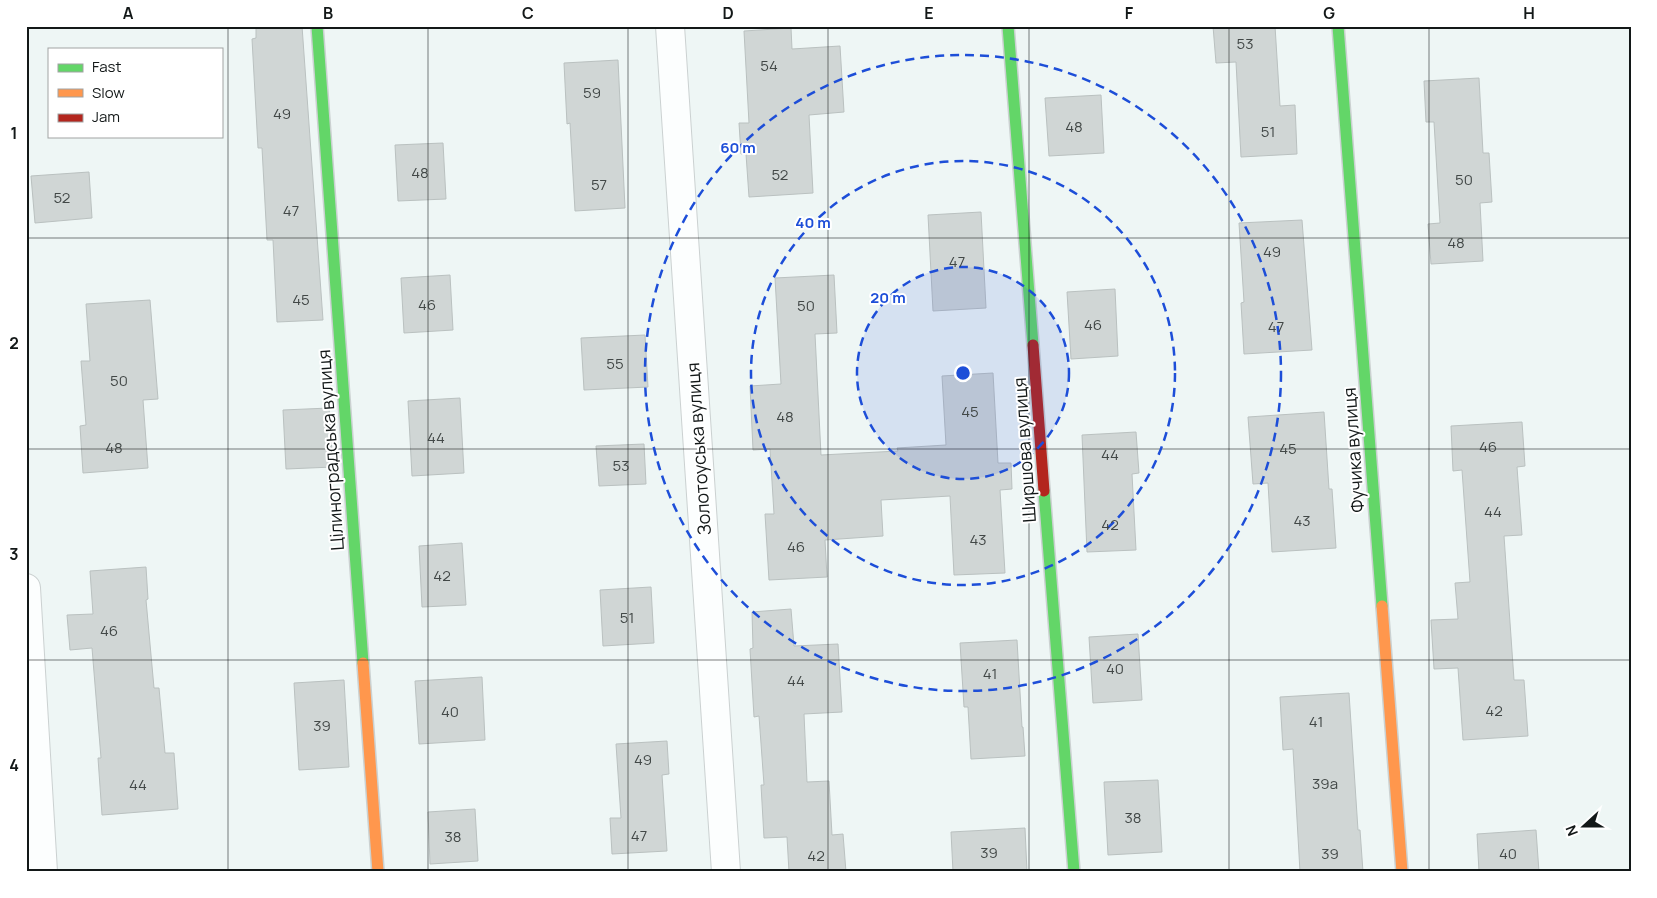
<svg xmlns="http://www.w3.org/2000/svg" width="1657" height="898" font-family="Manrope,sans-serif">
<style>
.building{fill:#d0d6d5;stroke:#bac1c0}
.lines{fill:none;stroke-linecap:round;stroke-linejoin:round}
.street-casing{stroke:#cbd1d1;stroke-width:30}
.fast-casing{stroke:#cbd1d1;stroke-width:14}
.slow-casing{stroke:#cbd1d1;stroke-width:14}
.jam-casing{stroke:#cbd1d1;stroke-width:14}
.street{stroke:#fcfefe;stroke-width:28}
.fast{stroke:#63d668;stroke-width:11}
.slow{stroke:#ff974d;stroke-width:11}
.jam{stroke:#b3261e;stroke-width:11}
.grid{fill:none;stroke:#131818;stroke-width:1;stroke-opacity:0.55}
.ring{fill:none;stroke:#1d4ed8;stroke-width:2.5;stroke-dasharray:9 6}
.labels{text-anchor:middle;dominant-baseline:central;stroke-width:4;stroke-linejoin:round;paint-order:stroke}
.number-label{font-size:15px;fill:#424847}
.street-label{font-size:18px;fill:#131818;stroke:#fff}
.centre{fill:#1d4ed8;stroke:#fff;stroke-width:2.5}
.ring-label{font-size:15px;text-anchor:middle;font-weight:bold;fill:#1d4ed8;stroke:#fff;stroke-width:4;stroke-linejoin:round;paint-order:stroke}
.neatline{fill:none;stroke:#131818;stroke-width:2}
.grid-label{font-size:16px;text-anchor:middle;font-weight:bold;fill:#131818}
</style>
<rect width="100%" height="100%" fill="#eef6f5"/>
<g class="building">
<path d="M256 26H302L323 320 277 322 273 240H267L262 148H258L252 39 256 38Z"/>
<path d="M1213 26H1275L1280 106 1295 105 1297 154 1241 157 1236 62 1216 63Z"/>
<path d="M791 28 792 49 840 46 844 112 809 115 813 193 749 197 746 154H741L739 123H749L744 31Z"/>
<path d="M618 60 625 208 575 211 570 123 567 124 564 63Z"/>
<path d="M1479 78 1483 153H1489L1492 202 1480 203 1483 261 1431 264 1428 224 1440 223 1434 122H1426L1424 81Z"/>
<path d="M1101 95 1104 153 1049 156 1045 98Z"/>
<path d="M443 143 446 199 398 201 395 145Z"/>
<path d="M89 172 92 218 35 223 31 176Z"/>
<path d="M981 212 986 308 933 311 928 215Z"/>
<path d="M1302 220 1312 350 1244 354 1241 303 1244 302 1239 223Z"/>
<path d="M450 275 453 330 404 333 401 278Z"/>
<path d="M834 275 837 333 815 334 821 455 898 451 897 448 946 445 942 376 993 373 998 463H1011L1012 489 1000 490 1005 573 954 575 950 496 881 500 883 536 825 540 827 577 769 580 765 514H774L770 449 753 450 750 386 781 384 775 278Z"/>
<path d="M1115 289 1118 356 1071 359 1067 292Z"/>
<path d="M150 300 158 399 143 400 148 468 83 473 80 426 86 425 81 361H90L86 304Z"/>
<path d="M645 335 648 387 584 390 581 338Z"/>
<path d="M460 398 464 473 412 476 408 401Z"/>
<path d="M329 408 333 467 286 469 283 410Z"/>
<path d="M1324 412 1329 489H1332L1336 548 1272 552 1268 483 1253 484 1248 417Z"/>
<path d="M1522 422 1525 466 1517 467 1522 535 1504 536 1514 680H1524L1528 736 1463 740 1458 668 1434 669 1431 620 1458 619 1455 583 1470 582 1462 470 1453 471 1451 426Z"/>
<path d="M1136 432 1139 473 1132 474 1136 550 1087 552 1082 435Z"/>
<path d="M644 444 646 484 599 486 596 446Z"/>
<path d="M462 543 466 605 422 607 419 546Z"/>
<path d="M146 567 148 599 146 600 154 688H159L165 753H174L178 809 102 815 98 758H101L92 648 70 650 67 615 93 614 90 571Z"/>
<path d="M651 587 654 643 603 646 600 590Z"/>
<path d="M791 609 794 646 838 644 842 712 804 714 807 782 829 781 832 835 843 834 846 872H789L787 837 764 838 761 785H764L759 716 754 717 750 649 753 648 752 612Z"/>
<path d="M1138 634 1142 700 1093 703 1089 637Z"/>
<path d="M1017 640 1022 727H1023L1025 756 971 759 968 707H964L960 643Z"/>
<path d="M482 677 485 740 419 744 415 681Z"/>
<path d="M344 680 349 767 299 770 294 683Z"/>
<path d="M1349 693 1358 830H1360L1363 872H1300L1293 749 1283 750 1280 697Z"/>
<path d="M667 741 669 774 662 775 667 851 612 854 610 818H621L616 744Z"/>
<path d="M1158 780 1162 852 1108 855 1104 782Z"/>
<path d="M475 809 478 861 430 864 428 812Z"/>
<path d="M1025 828 1027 872H953L951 832Z"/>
<path d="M1536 830 1539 872H1479L1477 834Z"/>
</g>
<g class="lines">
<defs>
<g id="street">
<path d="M670 26 726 872"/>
<path d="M26 588 43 872"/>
</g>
<g id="fast">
<path d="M317 26 363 663"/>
<path d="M1008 26 1033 345"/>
<path d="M1338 26 1382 606"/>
<path d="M1044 491 1074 872"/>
</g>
<g id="slow">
<path d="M1382 606 1402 872"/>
<path d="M363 663 378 872"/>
</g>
<path id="jam" d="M1033 345 1044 491"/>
</defs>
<use href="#street" class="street-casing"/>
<use href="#fast" class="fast-casing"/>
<use href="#slow" class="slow-casing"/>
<use href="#jam" class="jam-casing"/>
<use href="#street" class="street"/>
<use href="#fast" class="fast"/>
<use href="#slow" class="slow"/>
<use href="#jam" class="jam"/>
</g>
<path class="grid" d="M228 26V872M428 26V872M628 26V872M828 26V872M1029 26V872M1229 26V872M1429 26V872M26 238H1631M26 449H1631M26 660H1631"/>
<circle cx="963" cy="373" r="106" fill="#1d4ed8" fill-opacity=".12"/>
<g class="ring">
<circle cx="963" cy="373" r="106"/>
<circle cx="963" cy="373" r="212"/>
<circle cx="963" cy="373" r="318"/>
</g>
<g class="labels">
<g class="number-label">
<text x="1245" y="43">53</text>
<text x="769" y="65">54</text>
<text x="592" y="92">59</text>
<text x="282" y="113">49</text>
<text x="1074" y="126">48</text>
<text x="1268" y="131">51</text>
<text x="420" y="172">48</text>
<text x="780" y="174">52</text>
<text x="1464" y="179">50</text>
<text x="599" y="184">57</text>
<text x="62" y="197">52</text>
<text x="291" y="210">47</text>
<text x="1456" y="242">48</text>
<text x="1272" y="251">49</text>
<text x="957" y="261">47</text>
<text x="301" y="299">45</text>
<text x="427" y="304">46</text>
<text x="806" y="305">50</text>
<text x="1093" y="324">46</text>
<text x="1276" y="326">47</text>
<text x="615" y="363">55</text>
<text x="119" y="380">50</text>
<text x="970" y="411">45</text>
<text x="785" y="416">48</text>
<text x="436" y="437">44</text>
<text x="1488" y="446">46</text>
<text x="114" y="447">48</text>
<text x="1288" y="448">45</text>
<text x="1110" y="454">44</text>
<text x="621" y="465">53</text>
<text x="1493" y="511">44</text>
<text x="1302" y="520">43</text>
<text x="1110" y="524">42</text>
<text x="978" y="539">43</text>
<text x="796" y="546">46</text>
<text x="442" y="575">42</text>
<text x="627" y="617">51</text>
<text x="109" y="630">46</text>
<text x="1115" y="668">40</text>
<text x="990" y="673">41</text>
<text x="796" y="680">44</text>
<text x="1494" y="710">42</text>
<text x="450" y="711">40</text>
<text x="1316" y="721">41</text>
<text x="322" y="725">39</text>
<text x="643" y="759">49</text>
<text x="1325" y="783">39а</text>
<text x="138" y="784">44</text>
<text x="1133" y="817">38</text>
<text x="639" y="835">47</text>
<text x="453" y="836">38</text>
<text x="989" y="852">39</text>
<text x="1330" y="853">39</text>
<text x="1508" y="853">40</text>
<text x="816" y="855">42</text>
</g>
<g class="street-label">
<text transform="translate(698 449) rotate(-94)">Золотоуська вулиця</text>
<text transform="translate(330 450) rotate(-94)">Цілиноградська вулиця</text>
<text transform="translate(1024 450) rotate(-94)">Ширшова вулиця</text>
<text transform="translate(1353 450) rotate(-94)">Фучика вулиця</text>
</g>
</g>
<circle cx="963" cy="373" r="8" class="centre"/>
<g class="ring-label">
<text x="738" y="153">60 m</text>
<text x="813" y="228">40 m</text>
<text x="888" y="303">20 m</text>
</g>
<rect width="1657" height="898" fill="none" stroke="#ffffff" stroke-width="55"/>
<rect x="48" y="48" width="175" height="90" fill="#ffffff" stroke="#a1a3a3"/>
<rect x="58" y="64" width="25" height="8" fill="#63d668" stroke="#a1a3a3"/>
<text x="92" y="72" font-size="15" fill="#131818">Fast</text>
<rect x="58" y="89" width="25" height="8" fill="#ff974d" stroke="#a1a3a3"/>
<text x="92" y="98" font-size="15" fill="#131818">Slow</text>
<rect x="58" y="114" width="25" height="8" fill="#b3261e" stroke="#a1a3a3"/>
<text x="92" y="122" font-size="15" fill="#131818">Jam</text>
<g transform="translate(1584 826) rotate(249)" stroke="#ffffff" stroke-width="4" paint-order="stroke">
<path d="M0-4L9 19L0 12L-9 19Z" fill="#131818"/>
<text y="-8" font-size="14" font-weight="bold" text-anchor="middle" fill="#131818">N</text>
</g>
<rect x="28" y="28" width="1602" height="842" class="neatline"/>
<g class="grid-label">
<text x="128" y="19">A</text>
<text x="328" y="19">B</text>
<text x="528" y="19">C</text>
<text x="728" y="19">D</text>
<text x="929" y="19">E</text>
<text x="1129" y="19">F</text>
<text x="1329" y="19">G</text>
<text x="1529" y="19">H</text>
<text x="14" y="139">1</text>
<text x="14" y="349">2</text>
<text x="14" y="560">3</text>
<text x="14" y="771">4</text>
</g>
</svg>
